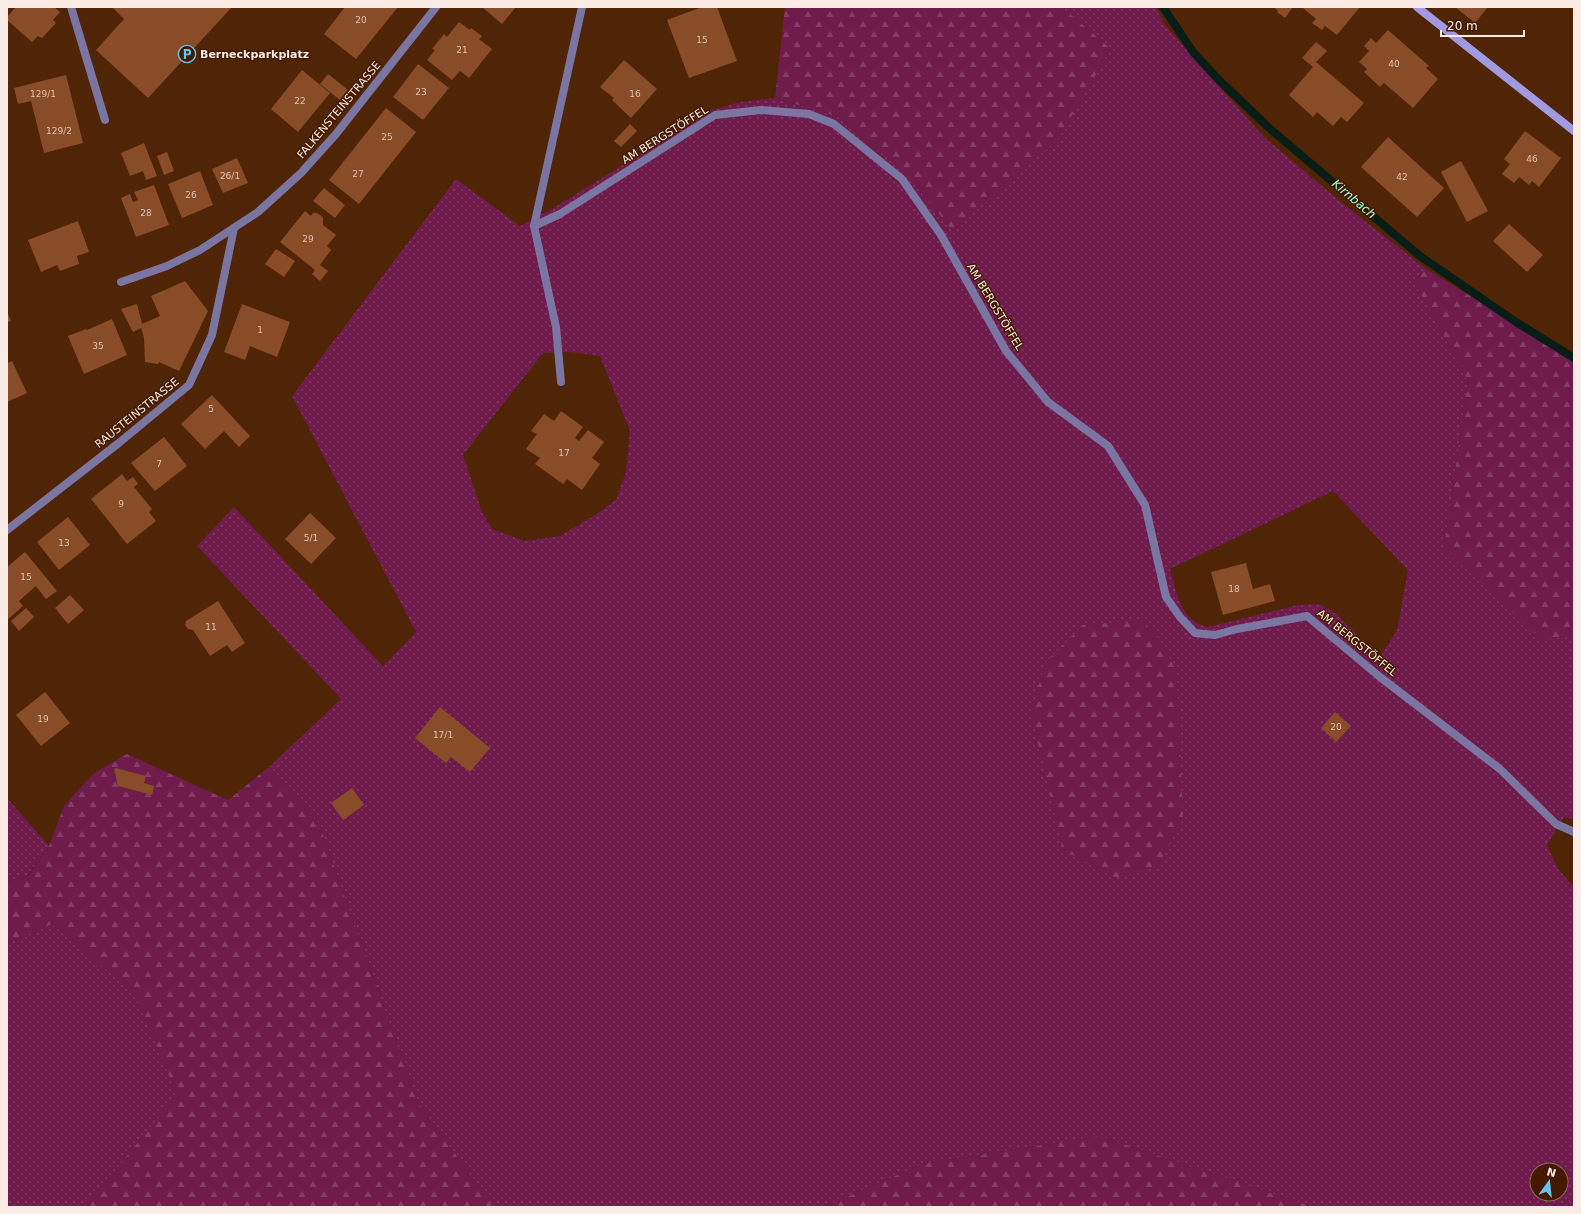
<svg xmlns="http://www.w3.org/2000/svg" width="1581" height="1214" font-family="'DejaVu Sans',sans-serif">
<style>
.grass{fill:url(#grass-dots);fill-rule:evenodd}
.forest{fill:url(#forest-firs)}
.lines{fill:none;stroke-linecap:round;stroke-linejoin:round}
.stream{stroke:#081d16;stroke-width:8}
.building{fill:#894c29}
.service{stroke:#7a75a1;stroke-width:8}
.minor{stroke:#7a75a1;stroke-width:8}
.secondary{stroke:#a29ae1;stroke-width:8}
.labels{text-anchor:middle;dominant-baseline:central;stroke-width:3;stroke-linejoin:round;paint-order:stroke}
.number-label{font-size:9px;fill:#dec3b5}
.poi-label{font-size:11px;font-weight:bold;fill:#faebe4;stroke:#441900;text-anchor:start}
.street-label{font-size:11px;fill:#faebe4;stroke:#441900}
.water-label{font-size:12px;font-style:italic;fill:#97fcd8;stroke:#441900}
</style>
<defs>
<pattern id="grass-dots" width="8" height="8" patternUnits="userSpaceOnUse"><rect width="8" height="8" fill="#6f1b4c"/><path d="M2 2h.1M6 6h.1" fill="none" stroke="#843c66" stroke-width="1.8" stroke-linecap="round"/></pattern>
<pattern id="forest-firs" width="22" height="20" patternUnits="userSpaceOnUse"><rect width="22" height="20" fill="#6f1b4c"/><path d="M5 1l3.5 6h-7zM16 11l3.5 6h-7z" fill="#843c66"/></pattern>
</defs>
<rect width="100%" height="100%" fill="#4f2407"/>
<g class="grass">
<path d="M1062 7H1156L1164 24 1264 137 1342 203 1425 268 1414 281 1468 381 1444 549 1541 638 1574 637V819L1564 817 1547 845 1558 869 1574 887V1207H1313L1099 1136 923 1164 824 1207H493L418 1102 319 824 269 767 341 699 197 546 234 507 383 666 416 632 292 396 456 179 520 226 555 207 712 110 740 102 775 98 839 117 906 174 953 231 1111 49ZM570 352 600 356 630 431 626 472 616 500 597 514 560 536 524 541 492 529 482 512 463 455 543 353ZM1333 491 1408 570 1397 630 1380 657 1334 612 1318 604 1298 605 1208 627C1181 622 1176 591 1170 569ZM1537 1170H1561V1194H1537Z"/>
<path d="M7 798 49 846 28 875 7 882Z"/>
<path d="M52 924 135 994 178 1096 85 1207H7V944Z"/>
</g>
<g class="forest">
<path d="M785 7H1062L1111 49 1058 139 953 231 906 174 839 117 775 98Z"/>
<path d="M1425 268 1574 361V637L1541 639 1444 549 1468 381 1414 281Z"/>
<path d="M1141 620 1159 638 1177 672 1183 819 1158 866 1116 878 1063 850 1031 713 1045 663 1083 625Z"/>
<path d="M127 754 228 800 269 767 319 824 418 1102 493 1207H85L177 1095 135 994 52 924 7 944V882L29 875 49 846 64 806 94 773Z"/>
<path d="M1099 1136 1313 1207H824L923 1164Z"/>
</g>
<g class="lines">
<path class="stream" d="M1163 7 1193 52 1218 79 1268 127 1420 256 1516 322 1574 358"/>
</g>
<g class="building">
<path d="M16 7H54L60 12 53 20 56 23 42 38 38 36 32 42 7 20V17Z"/>
<path d="M112 7H232L148 98 96 50 124 19Z"/>
<path d="M345 7H398L356 59 324 34Z"/>
<path d="M482 7H516L502 24Z"/>
<path d="M702 7H717L737 61 689 78 667 20Z"/>
<path d="M1274 7H1293L1285 18 1277 12 1278 11Z"/>
<path d="M1304 7H1360L1337 35 1325 26 1322 30 1312 23 1316 19 1303 8Z"/>
<path d="M1455 7H1488L1475 23Z"/>
<path d="M459 22 470 30 471 28 482 36 479 39 492 49 469 78 460 71 452 80 427 60 435 50 432 49 444 34 447 37Z"/>
<path d="M1388 30 1429 66 1426 68 1438 79 1413 108 1384 83 1380 87 1364 72 1367 69 1359 62 1369 51 1364 46 1371 38 1376 43Z"/>
<path d="M1316 42 1327 51 1316 62 1364 103 1347 122 1341 117 1333 126 1317 112 1313 117 1289 95 1313 67 1302 58Z"/>
<path d="M624 60 657 89 631 118 612 100 614 98 600 87Z"/>
<path d="M418 64 449 88 423 120 393 97Z"/>
<path d="M302 70 330 93 298 132 271 109Z"/>
<path d="M328 74 348 90 340 100 320 84Z"/>
<path d="M66 75 83 143 44 153 31 101 18 104 14 88Z"/>
<path d="M386 108 416 132 359 204 329 180Z"/>
<path d="M630 124 637 131 621 147 614 141Z"/>
<path d="M1525 131 1561 158 1539 187 1532 181 1529 185 1519 177 1514 183 1502 174 1510 164 1504 159Z"/>
<path d="M1388 137 1444 188 1417 217 1361 167Z"/>
<path d="M144 143 157 176 146 180 143 171 130 176 121 153Z"/>
<path d="M167 152 174 171 164 175 157 156Z"/>
<path d="M237 158 248 183 223 193 212 169Z"/>
<path d="M1461 161 1488 211 1467 222 1441 172Z"/>
<path d="M200 171 213 205 182 218 168 184Z"/>
<path d="M154 185 169 225 136 237 121 198 130 194 133 202 138 200 134 192Z"/>
<path d="M324 188 345 205 335 218 313 201Z"/>
<path d="M305 211 311 216 313 213H317L323 217V225L336 235 327 246 331 250 320 265 328 271 320 281 312 274 315 270 280 242Z"/>
<path d="M78 221 89 252 77 256 79 264 60 271 57 265 41 272 28 240Z"/>
<path d="M1509 224 1543 255 1527 272 1493 241Z"/>
<path d="M276 249 295 261 284 277 265 264Z"/>
<path d="M185 281 208 311 179 371 159 362 158 364 145 362 144 338 141 328 133 332 121 309 137 304 142 324 160 316 151 296Z"/>
<path d="M242 304 290 322 277 357 250 346 245 360 224 352Z"/>
<path d="M7 311 11 321 7 322Z"/>
<path d="M112 319 127 355 84 374 68 336 86 329 87 330Z"/>
<path d="M12 361 27 393 7 402V363Z"/>
<path d="M212 395 250 436 239 447 224 431 205 449 181 424Z"/>
<path d="M561 411 583 427 575 438 579 441 588 430 604 442 592 458 600 464 582 490 567 479 563 484 535 464 540 458 526 449 537 434 531 431 544 414 554 421Z"/>
<path d="M164 437 187 466 155 491 131 463Z"/>
<path d="M122 474 127 481 133 477 138 484 134 487 152 509 149 512 156 521 127 544 91 499Z"/>
<path d="M310 513 336 538 311 564 285 539Z"/>
<path d="M68 517 90 545 59 570 37 542Z"/>
<path d="M25 552 57 591 46 599 36 586 19 601 23 606 7 620V567Z"/>
<path d="M1246 563 1253 589 1270 584 1275 601 1223 615 1211 572Z"/>
<path d="M70 595 84 610 68 624 55 608Z"/>
<path d="M218 601 245 643 232 652 227 645 210 656 193 630 188 629 185 625 186 621Z"/>
<path d="M26 608 34 617 19 631 11 621Z"/>
<path d="M45 692 70 723 41 746 16 715Z"/>
<path d="M440 707 490 748 470 772 451 757 446 763 415 738Z"/>
<path d="M1335 712 1351 726 1336 742 1321 728Z"/>
<path d="M116 768 146 776 144 783 154 786 152 795 118 786 114 769Z"/>
<path d="M352 788 364 805 343 820 331 803Z"/>
</g>
<g class="lines">
<g class="service">
<path d="M582 7 534 226 560 214 715 115 761 110 809 114 834 124 902 179 941 235 1006 351 1048 402 1108 446 1145 505 1166 597 1180 617 1195 633 1215 635 1237 629 1307 616 1380 677 1500 769 1556 824 1574 832"/>
<path d="M534 226 556 327 561 382"/>
</g>
<g class="minor">
<path d="M71 7 105 120"/>
<path d="M121 282 167 266 200 250 258 212 301 173 336 134 436 7"/>
<path d="M7 530 120 442 189 385 212 335 234 228"/>
</g>
<path class="secondary" d="M1417 7 1574 131"/>
</g>
<defs>
<symbol id="parking-ring" viewBox="-11 -11 22 22"><circle r="9.5" fill="#441900" stroke="#65c5ee" stroke-width="1.5"/><path d="M-3.5-5.5H1a3.5 3.5 0 0 1 0 7H-1V5.5H-3.5ZM-1-3.4V-.6H.8a1.4 1.4 0 0 0 0-2.8Z" fill="#65c5ee"/></symbol>
</defs>
<g fill-rule="evenodd">
<use href="#parking-ring" x="177" y="44" width="20" height="20"/>
</g>
<g class="labels">
<g class="number-label">
<text x="361" y="20">20</text>
<text x="702" y="40">15</text>
<text x="462" y="50">21</text>
<text x="1394" y="64">40</text>
<text x="421" y="92">23</text>
<text x="43" y="94">129/1</text>
<text x="635" y="94">16</text>
<text x="300" y="101">22</text>
<text x="59" y="131">129/2</text>
<text x="387" y="137">25</text>
<text x="1532" y="159">46</text>
<text x="358" y="174">27</text>
<text x="230" y="176">26/1</text>
<text x="1402" y="177">42</text>
<text x="191" y="195">26</text>
<text x="146" y="213">28</text>
<text x="308" y="239">29</text>
<text x="260" y="330">1</text>
<text x="98" y="346">35</text>
<text x="211" y="409">5</text>
<text x="564" y="453">17</text>
<text x="159" y="464">7</text>
<text x="121" y="504">9</text>
<text x="311" y="538">5/1</text>
<text x="64" y="543">13</text>
<text x="26" y="577">15</text>
<text x="1234" y="589">18</text>
<text x="211" y="627">11</text>
<text x="43" y="719">19</text>
<text x="1336" y="727">20</text>
<text x="443" y="735">17/1</text>
</g>
<g class="poi-label">
<text x="200" y="54">Berneckparkplatz</text>
</g>
<g class="street-label">
<text transform="translate(339 110) rotate(-50)">FALKENSTEINSTRASSE</text>
<text transform="translate(665 135) rotate(-32)">AM BERGSTÖFFEL</text>
<text transform="translate(995 307) rotate(59)">AM BERGSTÖFFEL</text>
<text transform="translate(137 413) rotate(-39)">RAUSTEINSTRASSE</text>
<text transform="translate(1357 643) rotate(39)">AM BERGSTÖFFEL</text>
</g>
<g class="water-label">
<text transform="translate(1354 199) rotate(40)">Kirnbach</text>
</g>
</g>
<rect width="1581" height="1214" fill="none" stroke="#faebe4" stroke-width="16"/>
<g transform="translate(1549 1182) rotate(15)"><circle r="19" fill="#441900" stroke="#8d6d5b"/>
<path d="M0-3L7 15L0 10L-7 15Z" fill="#65c5ee"/>
<text y="-6" font-size="11" font-weight="bold" text-anchor="middle" fill="#faebe4">N</text>
</g>
<path d="M1441 30v6h83v-6" fill="none" stroke="#faebe4" stroke-width="2"/>
<text x="1447" y="30" font-size="12" fill="#faebe4" stroke="#441900" stroke-width="3" paint-order="stroke">20 m</text>
</svg>
